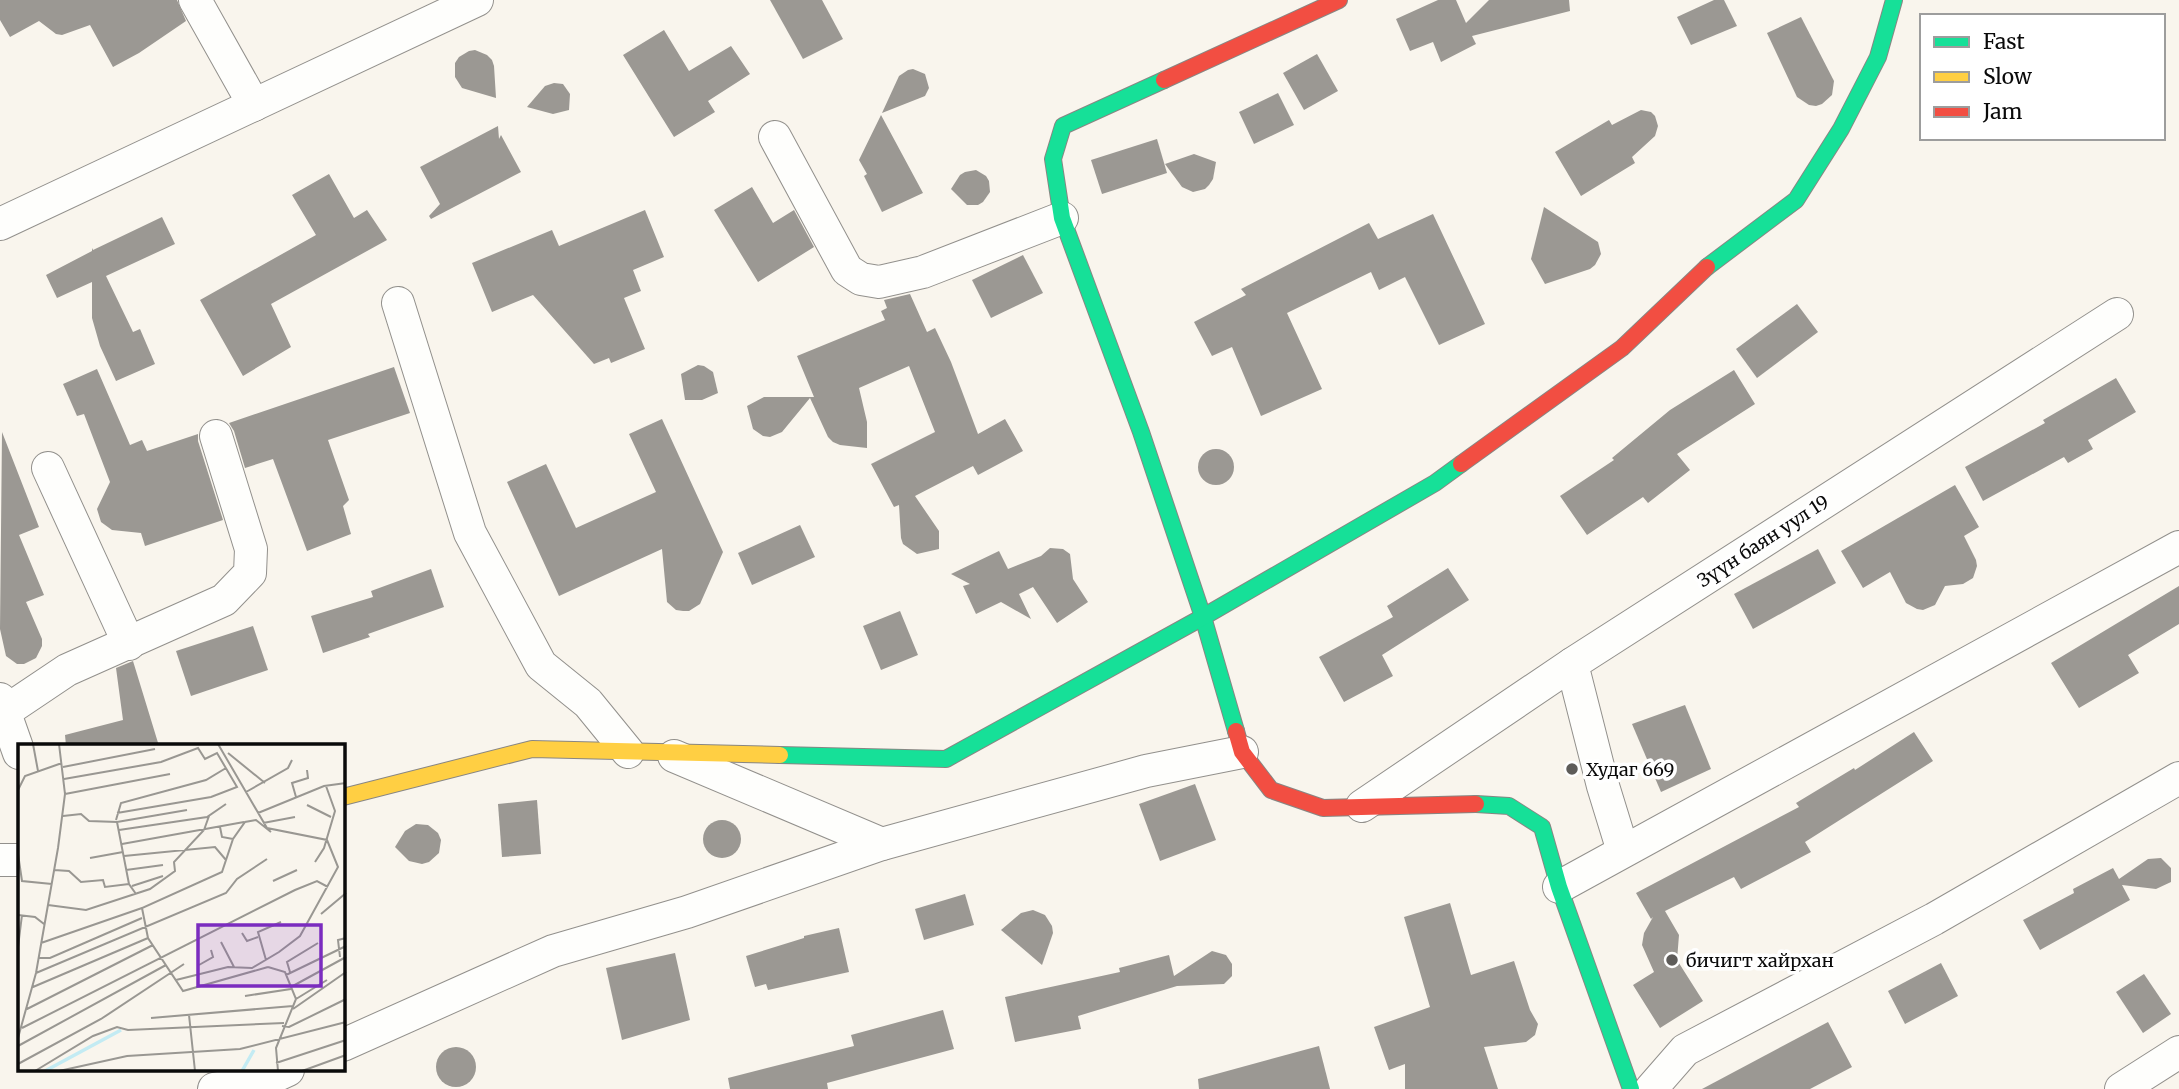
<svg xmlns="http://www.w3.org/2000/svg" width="2179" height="1089" font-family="Merriweather,serif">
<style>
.building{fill:#9b9893}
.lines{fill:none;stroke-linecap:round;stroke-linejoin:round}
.street-casing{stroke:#92908c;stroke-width:34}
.fast-casing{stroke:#888683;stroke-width:18}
.slow-casing{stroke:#888683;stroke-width:18}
.jam-casing{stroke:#888683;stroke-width:18}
.street{stroke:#fefefc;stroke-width:32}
.fast{stroke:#16e098;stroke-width:16}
.slow{stroke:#ffcf43;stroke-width:16}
.jam{stroke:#f24e42;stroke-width:16}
.poi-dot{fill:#5e5c59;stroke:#fff;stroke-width:2.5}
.labels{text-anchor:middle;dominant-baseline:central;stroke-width:7;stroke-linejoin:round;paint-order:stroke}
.street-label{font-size:18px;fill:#0a0a0a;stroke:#fff}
.poi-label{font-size:18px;fill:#0a0a0a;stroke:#fff;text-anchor:start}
.inset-river{fill:none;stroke:#c3ebf3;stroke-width:3.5}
.inset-road{fill:none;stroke:#999792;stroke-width:2}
.view{fill:#7b2cbf;fill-opacity:0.15;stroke:#7b2cbf;stroke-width:3.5}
.inset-edge{fill:none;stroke:#0a0a0a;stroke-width:3.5}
</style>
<rect width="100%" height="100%" fill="#f9f5ed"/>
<g class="building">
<path d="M0 0H177L186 21 139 53 113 67 90 25 62 35 56 34 39 21 10 37 0 20Z"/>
<path d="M770 0H822L843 39 803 59Z"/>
<path d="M1438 0H1456L1466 23 1489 0H1569L1570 11 1472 36 1476 44 1441 62 1433 42 1410 51 1396 19Z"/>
<path d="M1714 0H1724L1737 26 1691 45 1677 17Z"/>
<path d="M1801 17 1834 81 1832 95 1822 104 1816 106 1809 105 1797 97 1767 33Z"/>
<path d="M664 30 689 71 731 46 750 74 708 101 715 112 674 137 623 55Z"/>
<path d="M475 50 487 55 492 60 494 66 496 98 462 88 455 77V63L459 57 469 51Z"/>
<path d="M1317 54 1338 91 1304 110 1283 73Z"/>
<path d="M913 69 925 74 929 88 925 96 882 113 899 76 908 70Z"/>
<path d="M554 83 563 84 570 94 569 110 553 114 527 107 545 86Z"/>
<path d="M1278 93 1294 125 1254 144 1239 112Z"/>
<path d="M1641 110 1651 112 1655 116 1658 126 1655 136 1632 157 1635 163 1581 196 1555 152 1609 120 1612 125Z"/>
<path d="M881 115 923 193 882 212 864 176 867 174 859 160Z"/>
<path d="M498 126 499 139 501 135 521 172 431 219 429 216 440 204 420 167Z"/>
<path d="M1157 139 1167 173 1102 194 1091 160Z"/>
<path d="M1194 154 1216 162 1213 179 1209 185 1205 189 1193 192 1182 187 1165 164Z"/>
<path d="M976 170 986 176 989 181 990 192 983 202 978 205H967L951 189 960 175 965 172Z"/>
<path d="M329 174 354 218 367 210 387 240 271 304 291 347 243 376 200 300 316 235 292 195Z"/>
<path d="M752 187 773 223 794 210 814 247 758 282 714 210Z"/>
<path d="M1544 207 1598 242 1601 254 1595 265 1590 269 1545 284 1531 259Z"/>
<path d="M645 210 664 257 633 270 641 291 624 298 645 349 611 363 609 358 594 364 533 295 492 312 472 263 552 230 559 246Z"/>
<path d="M1433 214 1485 324 1439 345 1405 277 1379 290 1371 272 1287 313 1322 389 1261 416 1232 347 1212 356 1194 322 1246 295 1241 289 1369 223 1378 239Z"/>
<path d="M162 217 175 244 106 276 133 332 140 329 155 364 116 381 100 346 92 318V282L57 298 46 275 92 251V248L93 250Z"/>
<path d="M1023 255 1043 293 991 318 972 280Z"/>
<path d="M910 294 927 332 935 328 951 362 978 434 1005 419 1023 451 978 475 973 466 915 496 939 531V549L917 554 903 544 901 538 899 505 894 507 871 464 935 432 909 366 859 388 867 422V448L840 445 833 442 828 437 810 398 782 432 770 437 763 436 753 429 747 406 764 397H814L797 356 885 320 881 311 887 308 884 300Z"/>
<path d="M1797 304 1818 332 1757 378 1736 349Z"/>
<path d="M698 365 704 366 713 372 718 393 702 400H685L681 374Z"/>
<path d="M394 367 410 413 328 440 349 500 343 506 351 534 307 551 273 459 245 468 234 431 229 423Z"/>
<path d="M97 369 130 445 142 440 147 451 198 434V441L223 520 145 546 141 533 112 530 101 522 97 509 110 482 84 414 77 416 63 384Z"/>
<path d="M1734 370 1755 404 1677 454 1690 470 1648 503 1643 497 1587 535 1560 496 1614 460 1612 458 1670 410Z"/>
<path d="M2116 378 2136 412 2088 440 2093 449 2068 463 2064 457 1983 501 1965 467 2045 423 2043 420Z"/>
<path d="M662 419 723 552 700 604 689 611H683L676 610 667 602 662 549 559 596 507 482 546 464 576 528 656 492 629 434Z"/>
<path d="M2 432 39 527 19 535 44 595 26 602 42 639V646L36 658 24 664H17L6 656 0 629Z"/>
<circle cx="1216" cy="467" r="18"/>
<path d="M1955 485 1979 527 1964 536 1976 560 1977 566 1973 578 1963 584 1945 586 1935 605 1923 610 1917 609 1906 603 1890 572 1863 588 1841 551Z"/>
<path d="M800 525 815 557 752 585 738 553Z"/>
<path d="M1050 548 1063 549 1070 554 1073 579 1088 602 1057 623 1033 587 1019 594 1031 619 1001 602 976 614 963 586 970 584 951 574 999 551 1008 569 1041 556Z"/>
<path d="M1818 549 1836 583 1753 629 1734 594Z"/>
<path d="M1448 568 1469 600 1382 655 1393 676 1344 702 1319 657 1393 617 1387 606Z"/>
<path d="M431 569 444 607 368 634 370 637 323 653 311 616 373 597 371 591Z"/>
<path d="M2179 586V624L2128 655 2139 673 2079 708 2051 663Z"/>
<path d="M900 611 918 655 881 670 863 626Z"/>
<path d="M253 626 268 670 191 696 176 651Z"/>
<path d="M133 661 159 746H66L65 735 123 720 116 668Z"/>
<path d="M1685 705 1711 769 1661 792 1632 724Z"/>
<path d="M1914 732 1933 761 1805 842 1811 852 1741 889 1734 877 1665 911 1679 935 1677 960 1703 1001 1660 1028 1633 985 1654 972 1642 945 1644 933 1653 917 1651 919 1636 893 1799 807 1796 803 1854 768 1855 770Z"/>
<path d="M1195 784 1216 840 1160 861 1139 804Z"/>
<path d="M537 800 541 854 502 857 498 804Z"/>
<circle cx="722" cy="839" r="19"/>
<path d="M416 824 428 825 438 833 441 840 439 853 429 862 422 864 409 861 395 847 405 831Z"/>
<path d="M2161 858 2171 868V882L2156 889 2122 885 2130 900 2040 950 2023 920 2074 893 2073 889 2113 868 2119 879 2148 859Z"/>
<path d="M965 894 974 925 924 940 915 909Z"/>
<path d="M1450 903 1471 975 1514 961 1530 1010 1538 1024 1535 1035 1526 1042 1484 1047 1498 1089H1405V1064L1389 1070 1374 1027 1430 1007 1404 917Z"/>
<path d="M1033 910 1045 915 1052 926 1053 933 1042 965 1001 930 1021 913Z"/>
<path d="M839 928 849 972 768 990 766 984 755 987 746 956 804 938V936Z"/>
<path d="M1212 951 1226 955 1232 964V976L1224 984 1177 986 1078 1016 1081 1029 1015 1042 1005 997 1120 972 1119 968 1169 955 1174 976Z"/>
<path d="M675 953 690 1020 622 1040 606 968Z"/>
<path d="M1941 963 1958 996 1905 1024 1888 991Z"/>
<path d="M2144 974 2171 1014 2143 1033 2116 992Z"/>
<path d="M943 1010 954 1049 827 1083 828 1089H730L728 1078 854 1046 851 1035Z"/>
<path d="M1828 1022 1852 1067 1810 1089H1702Z"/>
<path d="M1319 1046 1330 1089H1199L1198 1079Z"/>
<circle cx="456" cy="1067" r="20"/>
</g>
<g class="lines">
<defs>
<g id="street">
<path d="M195 0 254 105"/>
<path d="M775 137 847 270 861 279 879 282 923 272 1062 218"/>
<path d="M0 224 477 0"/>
<path d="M398 303 470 533 541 665 588 703 628 752"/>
<path d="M48 468 129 644"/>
<path d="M0 699 19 753"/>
<path d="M6 711 67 670 224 600 250 573 251 549 216 436"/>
<path d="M674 756 882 844"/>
<path d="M1362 806 1572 664"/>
<path d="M1623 851 1603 786 1572 664 2117 314"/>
<path d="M0 860H19"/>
<path d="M1559 887 2179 547"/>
<path d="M343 1045 553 951 687 912 882 844 1146 771 1242 752"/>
<path d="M214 1089 273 1077 288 1070"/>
<path d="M1651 1089 1685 1050 1934 919 2179 778"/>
<path d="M2121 1089 2179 1052"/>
</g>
<g id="fast">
<path d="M1164 80 1063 126 1053 159 1062 218 1141 432 1203 617 1236 731"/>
<path d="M1707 267 1796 200 1841 129 1878 57 1894 0"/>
<path d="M780 755 946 759 1203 617 1435 483 1461 464"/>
<path d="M1476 804 1509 806 1542 827 1559 887 1631 1089"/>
</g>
<path id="slow" d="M343 797 532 749 780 755"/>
<g id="jam">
<path d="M1164 80 1339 0"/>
<path d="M1461 464 1622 348 1707 267"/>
<path d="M1236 731 1242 752 1271 790 1323 808 1476 804"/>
</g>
</defs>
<use href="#street" class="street-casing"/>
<use href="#fast" class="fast-casing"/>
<use href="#slow" class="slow-casing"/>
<use href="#jam" class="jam-casing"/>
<use href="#street" class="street"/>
<use href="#fast" class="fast"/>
<use href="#slow" class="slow"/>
<use href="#jam" class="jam"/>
</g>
<g class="poi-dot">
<circle cx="1572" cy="769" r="7"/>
<circle cx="1672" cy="960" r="7"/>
</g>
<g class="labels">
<g class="street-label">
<text transform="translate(1763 541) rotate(-33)">Зүүн баян уул 19</text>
</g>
<g class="poi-label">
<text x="1586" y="769">Худаг 669</text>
<text x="1686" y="960">бичигт хайрхан</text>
</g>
</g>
<g transform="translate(18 744)">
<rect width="327" height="327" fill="#f9f5ed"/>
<path class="inset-river" d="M27 327 103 286M224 327 236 306"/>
<path class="inset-road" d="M15 0 20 27M210 9 247 39M45 23 137 5M46 35 143 18 180 4 187 15 199 9 219 43 193 53 99 69M0 46 7 32 44 19M228 48 270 24 274 16M47 50 152 30M278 53 274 39 290 34 289 26M289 61 313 73M240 69 306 42 328 39M45 72 63 70 71 77 99 78 111 140 118 150M98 76 103 59 188 36 208 24M99 78 169 66M245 79 277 73M202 83 204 93 215 95M101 86 189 73 208 60M104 100 226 78M0 110 4 137 34 140M106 112 197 103 208 116M72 114 105 108M297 118 306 104 317 67 308 42M36 126 51 127 63 138 85 136 87 143 111 140M108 126 145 121M255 137 279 126M114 142 145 132M30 161 68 166 132 145 157 127 156 118 186 86 191 72M303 170 328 149M0 171 17 173 26 180M224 189 229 197 240 193M203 198 216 223M23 199 124 164M0 203 4 171M322 213 320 196 328 194M21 214H32L124 174M248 216 240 188 263 178M181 221 195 213 193 206M250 223 165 247 130 194 124 164 204 128 215 95 227 78 238 76 253 88M250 223 267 228 278 255 258 304 260 327M272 228 269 218 300 199M18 229 208 149 219 135 249 115M268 231 328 202M158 236 210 223 234 224 261 208 282 192 320 123 309 96 249 84 200 0M15 243 130 194M273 243 328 213M227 252 273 245M278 255 309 236M9 265 135 201M275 265 328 228M171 271 177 327M133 274 275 262M264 282 271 283 328 255M4 284 277 146 299 137 310 143M0 294 18 229 40 104 47 50 41 0M0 302 148 221M258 319 328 296M0 320 83 275 166 220M17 327 75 292 99 283 110 286 266 279M41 327 109 312 222 305 328 278M284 327 328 311"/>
<path class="view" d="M180 181H303V242H180Z"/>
<rect width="327" height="327" class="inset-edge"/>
</g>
<rect x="1920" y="14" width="245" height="126" fill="#ffffff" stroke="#9d9d9d" stroke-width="2"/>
<rect x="1934" y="37" width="35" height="10" fill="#16e098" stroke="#9d9d9d" stroke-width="2"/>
<text x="1983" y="49" font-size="21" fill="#0a0a0a">Fast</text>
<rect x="1934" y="72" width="35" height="10" fill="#ffcf43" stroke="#9d9d9d" stroke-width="2"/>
<text x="1983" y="84" font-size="21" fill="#0a0a0a">Slow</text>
<rect x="1934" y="107" width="35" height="10" fill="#f24e42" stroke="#9d9d9d" stroke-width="2"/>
<text x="1983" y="119" font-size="21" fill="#0a0a0a">Jam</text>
</svg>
